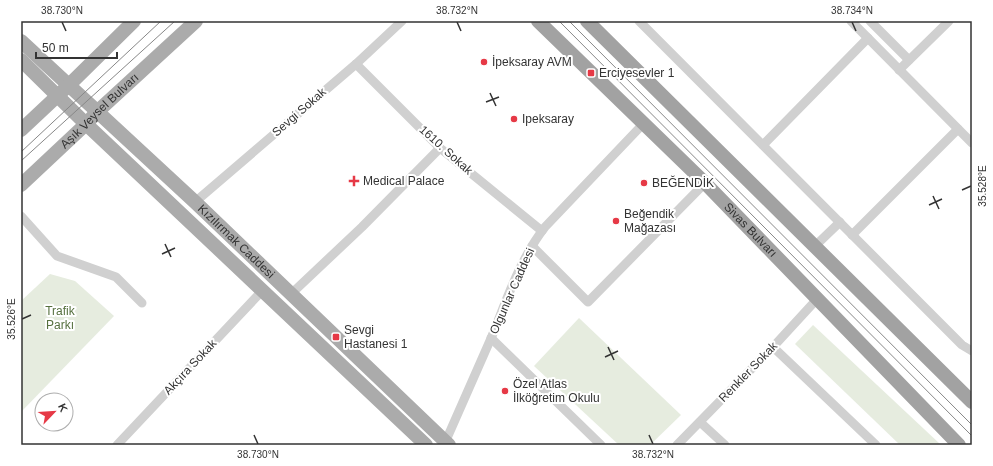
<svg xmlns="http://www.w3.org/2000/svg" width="993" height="466" font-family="Helvetica,sans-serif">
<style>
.green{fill:#e6ecdf}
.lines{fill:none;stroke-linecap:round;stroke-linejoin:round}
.minor{stroke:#d0d0d0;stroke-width:9}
.primary{stroke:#ababab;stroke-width:14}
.trunk{stroke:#a2a2a2;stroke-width:14}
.tram{stroke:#888;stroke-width:1}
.ticks{fill:none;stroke:#333;stroke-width:1.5}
.poi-dot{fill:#e63946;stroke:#fff;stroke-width:1.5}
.labels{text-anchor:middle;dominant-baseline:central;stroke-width:4;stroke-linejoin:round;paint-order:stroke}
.poi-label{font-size:12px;fill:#333;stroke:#fff;text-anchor:start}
.street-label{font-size:12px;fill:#333;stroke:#fff}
.park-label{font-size:12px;fill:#56703f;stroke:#fff}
.neatline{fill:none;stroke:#333;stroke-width:1.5}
.ticks-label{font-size:10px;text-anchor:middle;fill:#333}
</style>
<rect width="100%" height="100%" fill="#fff"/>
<g class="green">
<path d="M50 274 75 281 114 316 21 412V301Z"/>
<path d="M579 318 681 415 650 445H619L534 366Z"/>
<path d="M813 325 940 444 941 445H900L795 344Z"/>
</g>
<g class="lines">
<g class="minor">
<path d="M639 21 962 345 972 351"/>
<path d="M851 21 972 143"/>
<path d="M870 21 909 60"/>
<path d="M356 64 440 148 542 231"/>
<path d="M899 70 949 21"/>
<path d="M763 145 868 38"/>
<path d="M195 202 356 64 402 21"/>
<path d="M21 216 57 256 116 277 142 303"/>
<path d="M852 235 958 129"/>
<path d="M532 246 588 302 705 183"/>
<path d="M814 247 840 222"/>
<path d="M291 294 362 227 440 148"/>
<path d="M491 338 601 445"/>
<path d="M773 347 876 445"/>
<path d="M700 422 725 445"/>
<path d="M117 445 263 290"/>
<path d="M444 445C460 409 476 373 492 336 507 299 520 259 545 227L644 123"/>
<path d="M677 445 773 347 818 298"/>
</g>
<g class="primary">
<path id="s1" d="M21 41 195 202 449 445"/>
<path d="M21 60 86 124 426 445"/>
<path d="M21 130 69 85 134 21"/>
<path id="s2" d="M21 185 86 124 98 111 196 21"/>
</g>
<g class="trunk">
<path id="s3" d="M538 21 705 183 959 445"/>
<path d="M587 21 972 402"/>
</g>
<g class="tram">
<path d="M559 21 972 436"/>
<path d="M569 21 972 425"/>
<path d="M21 152 161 21"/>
<path d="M21 161 175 21"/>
</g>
</g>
<path class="ticks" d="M62 22 66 31M457 22 461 31M852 22 856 31M490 93 496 106M486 102 499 97M962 190 971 186M933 196 939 209M929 205 942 199M165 244 171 257M162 254 175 248M22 319 31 315M608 347 614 360M605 357 618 351M254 435 258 444M649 435 653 444"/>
<g class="poi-dot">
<circle cx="484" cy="62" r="4"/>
<rect x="587" y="69" width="8" height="8" rx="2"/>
<circle cx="514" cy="119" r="4"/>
<path d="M352 175h4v4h4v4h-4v4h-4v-4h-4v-4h4z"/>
<circle cx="644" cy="183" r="4"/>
<circle cx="616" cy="221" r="4"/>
<rect x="332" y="333" width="8" height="8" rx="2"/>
<circle cx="505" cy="391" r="4"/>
</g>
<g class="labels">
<g class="poi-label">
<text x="492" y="62">İpeksaray AVM</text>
<text x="599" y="73">Erciyesevler 1</text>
<text x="522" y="119">Ipeksaray</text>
<text x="363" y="181">Medical Palace</text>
<text x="652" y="183">BEĞENDİK</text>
<text x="624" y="214">Beğendik<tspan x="624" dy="14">Mağazası</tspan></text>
<text x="344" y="330">Sevgi<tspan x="344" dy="14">Hastanesi 1</tspan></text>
<text x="513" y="384">Özel Atlas<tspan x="513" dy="14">İlköğretim Okulu</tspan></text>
</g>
<g class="street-label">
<text stroke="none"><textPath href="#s2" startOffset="108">Aşık Veysel Bulvarı</textPath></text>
<text transform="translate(299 112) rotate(-41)">Sevgi Sokak</text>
<text transform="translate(446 150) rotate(42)">1610. Sokak</text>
<text stroke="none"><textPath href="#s3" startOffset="298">Sivas Bulvarı</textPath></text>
<text stroke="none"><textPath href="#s1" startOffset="294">Kızılırmak Caddesi</textPath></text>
<text transform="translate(512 291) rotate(-66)">Olgunlar Caddesi</text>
<text transform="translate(190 367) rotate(-47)">Akçıra Sokak</text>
<text transform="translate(748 372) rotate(-46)">Renkler Sokak</text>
</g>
<g class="park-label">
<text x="60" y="311">Trafik<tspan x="60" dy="14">Parkı</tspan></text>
</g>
</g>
<rect width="993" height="466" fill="none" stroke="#ffffff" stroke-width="44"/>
<g transform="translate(54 412) rotate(65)"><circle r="19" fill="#ffffff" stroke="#adadad"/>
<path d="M0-3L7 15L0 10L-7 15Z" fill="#e63946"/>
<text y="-6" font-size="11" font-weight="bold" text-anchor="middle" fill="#333333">K</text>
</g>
<path d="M36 52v6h81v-6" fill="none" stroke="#333333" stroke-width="2"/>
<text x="42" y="52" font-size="12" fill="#333333" stroke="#ffffff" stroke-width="3" paint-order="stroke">50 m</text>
<rect x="22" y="22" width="949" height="422" class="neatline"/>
<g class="ticks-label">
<text x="62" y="14">38.730°N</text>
<text x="457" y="14">38.732°N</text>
<text x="852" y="14">38.734°N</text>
<text transform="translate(982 186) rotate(-90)" y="4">35.528°E</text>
<text transform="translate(11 319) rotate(-90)" y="4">35.526°E</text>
<text x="258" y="458">38.730°N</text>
<text x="653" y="458">38.732°N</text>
</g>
</svg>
